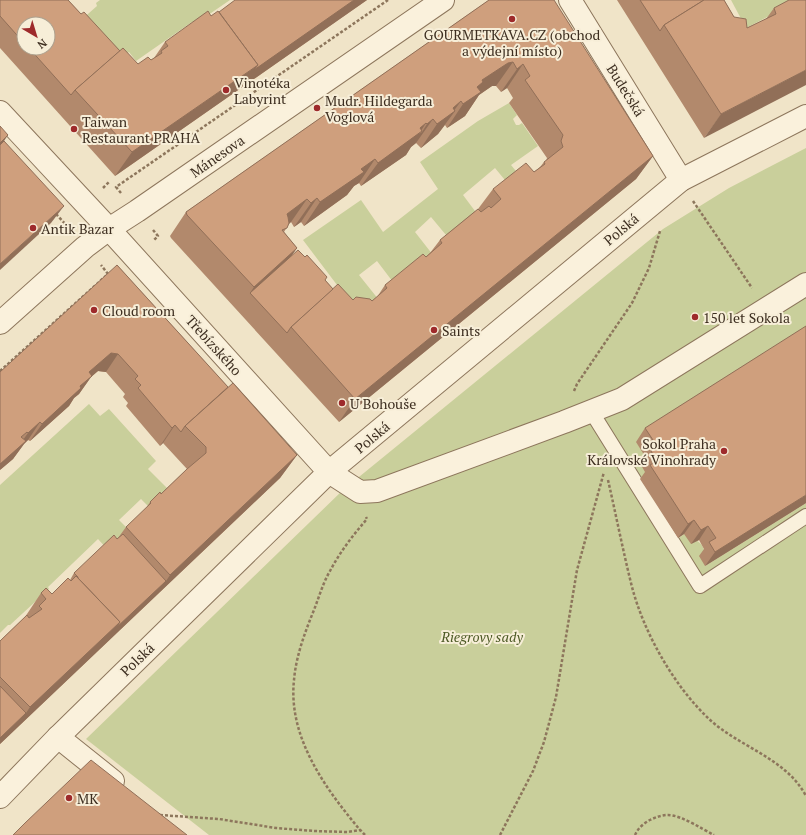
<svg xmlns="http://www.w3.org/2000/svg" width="806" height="835" font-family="'PT Serif',serif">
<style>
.green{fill:#c9cf9b}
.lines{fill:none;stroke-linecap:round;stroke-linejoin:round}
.lane-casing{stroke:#8d765c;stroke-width:16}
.street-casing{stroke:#8d765c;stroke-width:24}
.path{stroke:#8d765c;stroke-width:2.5;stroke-dasharray:3 2;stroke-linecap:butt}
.lane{stroke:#faf1dc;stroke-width:14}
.street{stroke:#faf1dc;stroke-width:22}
.wall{fill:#b2896c;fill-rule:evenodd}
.shaded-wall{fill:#916f58}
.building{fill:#cf9f7d;stroke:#916f58}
.poi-dot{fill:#9e2a2b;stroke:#f7eed8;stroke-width:1.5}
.labels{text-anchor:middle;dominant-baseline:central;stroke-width:4;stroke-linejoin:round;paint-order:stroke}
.poi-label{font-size:14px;fill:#3d2e20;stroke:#f7eed8;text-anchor:start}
.street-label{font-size:14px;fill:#3d2e20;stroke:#f7eed8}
.park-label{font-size:14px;font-style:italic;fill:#4d5a26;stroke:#f7eed8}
</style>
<rect width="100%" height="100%" fill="#f0e4c8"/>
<g class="green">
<path d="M100 0H230L195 24 192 22 136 61 129 52 118 61 80 21 97 6 96 3Z"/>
<path d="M731 0H800L746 28Z"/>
<path d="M509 103 517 115 513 119 516 125H519L522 123 538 146 511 165 529 187 518 196 495 168 463 195 484 223 451 241 431 217 415 232 433 255 396 286 377 261 359 275 379 300 362 318 303 240 361 200 383 232 438 189 420 162 478 121Z"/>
<path d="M806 148V334L647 460V475L679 538 684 534C703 542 706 546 705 566L806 503V835H209L86 739 343 490 663 229 729 188Z"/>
<path d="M89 404 100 416 109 409 156 461 148 469 171 492 152 510 141 499 119 520 130 531 109 551 98 539 48 587 49 589 10 625H8L0 633V485Z"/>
</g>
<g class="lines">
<defs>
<path id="lane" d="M591 411 700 586 806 516"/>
<g id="street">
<path d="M570 0 681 180"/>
<path d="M0 112 109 229 329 472 360 492 377 491 564 422 622 399 806 284"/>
<path d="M0 323 85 247 109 229 137 211 443 0"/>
<path d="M58 737 113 781"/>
<path d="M0 797 58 737 329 472 681 180 806 116"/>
</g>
</defs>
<use href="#lane" class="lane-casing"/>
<use href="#street" class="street-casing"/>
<g class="path">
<path d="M103 188 110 181"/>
<path d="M121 193 116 187 388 0"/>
<path d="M693 201 752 288"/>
<path d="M56 214 69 228"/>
<path d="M153 230 158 236 154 240"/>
<path d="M0 371 108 274 101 265"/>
<path d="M574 391 577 384 632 303 649 268 660 231"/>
<path d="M608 480C616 515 623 551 632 587 644 633 674 686 709 719 739 747 786 758 806 796"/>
<path d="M160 815 219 819 276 828 314 831 348 832 360 830"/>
<path d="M365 835C356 826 348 815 340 805 313 769 289 727 294 680 296 656 305 632 314 610 319 597 323 583 330 571 340 552 353 535 367 519L366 517"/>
<path d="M500 835 533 771 544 742 556 697 577 570 604 472"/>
<path d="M635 835C638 828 644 823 650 820 656 817 662 815 668 815 681 815 702 829 714 835"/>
</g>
<use href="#lane" class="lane"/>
<use href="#street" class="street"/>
</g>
<g class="wall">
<path d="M0 0H68L81 14 120 51 138 64 151 60 154 58 165 42 219 12 367 0 115 176 0 48ZM24 24 48 48H24Z"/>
<path d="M489 0 653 156 636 179 339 422 171 238 170 236 186 212ZM492 86H496L501 92 507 88 513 98 509 103 547 158 546 161 544 162 540 167 534 172 493 189 478 209 440 240 430 253 426 257 385 285 377 297 372 301 353 300 333 289 325 280 292 255 297 248 284 232 289 224 291 222 294 227 301 222 304 226 347 195 354 186 359 183 361 186 406 155 411 147 416 143 421 148 438 134 445 125 447 128 465 116 479 95Z"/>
<path d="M617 0H724L734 17 747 28 766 19 774 8 806 0 704 138Z"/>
<path d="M117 265 228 387 297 455 280 478 0 744V641L25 617 41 593 52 594 70 580 74 573 118 538 126 527 145 510 150 502 161 494 187 469 163 443 160 446 126 406 128 403 123 397 125 394 106 372 98 371 91 377 79 394 74 398 69 406 30 441 28 440 24 444 13 459 0 470Z"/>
<path d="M645 428 806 503 705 566 699 556 704 549 699 540 691 544 684 534 678 538 640 479 645 472 641 465 646 458 636 442Z"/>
</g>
<g class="shaded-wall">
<path d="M354 0H367L115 176 132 152 258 65Z"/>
<path d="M513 62 496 86H492L479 95 465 116 447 128 463 104 482 80 508 63Z"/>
<path d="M523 64 507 88 501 92 517 69Z"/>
<path d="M806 70V85L704 138 721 114Z"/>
<path d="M461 101 453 112 455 111 438 134 421 148 437 124 453 108Z"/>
<path d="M433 119 416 143 411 147 406 155 361 186 378 163 426 123 419 134 422 132 427 124Z"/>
<path d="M8 135 0 147V143Z"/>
<path d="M653 156 636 179 339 422 355 399Z"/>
<path d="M375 159 359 183 354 186 347 195 304 226 320 202 361 169Z"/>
<path d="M317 198 301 222 294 227 311 203Z"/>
<path d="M307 199 291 222 270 238 287 214Z"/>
<path d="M64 206 51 223 0 270V264Z"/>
<path d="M297 248 281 271 250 293 254 287Z"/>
<path d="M111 353 118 354 106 372 98 371 91 377 79 394 74 398 69 406 30 441 42 424 89 372Z"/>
<path d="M40 422 28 440 24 444 13 459 0 470V464L18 447 28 433Z"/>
<path d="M175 425 163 443 160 446 172 428Z"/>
<path d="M297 455 280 478 0 744V738L26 713 30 707 120 622 166 581 170 575Z"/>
<path d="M806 495V503L705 566 715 552Z"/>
<path d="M694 520 684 534 678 538 688 524Z"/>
<path d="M708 526 699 540 691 544 701 530Z"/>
</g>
<g class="building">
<path d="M0 0H69H68L81 14 84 12 120 51 75 90 71 95 29 48H48V24H24V43L0 16Z"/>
<path d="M235 0H354L254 70 258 65 219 12Z"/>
<path d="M489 0H554L653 156 355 399 291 327 338 284 353 300 356 297 370 299 372 301 387 288 385 285 423 254 426 257 442 243 440 240 467 218 478 209 481 212 489 206 491 208 501 199 493 189 526 163 534 172 545 164 544 162 563 147 561 141 563 135 525 80 530 76 523 64 517 69 513 62 508 63 482 80 483 82 477 87 481 92 463 104 461 101 453 108 455 111 437 124 433 119 427 124 426 123 420 128 422 131 378 163 375 159 361 169 364 172 320 202 317 198 311 203 307 199 287 214 288 217 289 223 287 228 282 230 297 248 254 287 187 215 186 212Z"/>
<path d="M640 0H704L664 25 660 31Z"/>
<path d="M704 0H724L734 17 746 19 747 28 776 14 774 8 789 0H806V70L721 114 664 25Z"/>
<path d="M208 11 211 16 218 11 258 65 132 152 75 90 123 48 138 64 148 57 151 60 162 53 161 51 168 46 165 42Z"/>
<path d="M0 126 8 135 0 143Z"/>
<path d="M4 141 64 206 0 264V145Z"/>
<path d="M298 250 305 257 307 255 327 277 325 280 333 289 291 327 287 333 250 293Z"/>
<path d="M117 265 228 387 185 426 181 432 175 425 172 428 138 388 141 385 135 379 138 376 118 354 111 353 89 372 92 376 80 386 81 388 42 424 40 422 28 433 27 432 21 437 26 441 0 464V372Z"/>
<path d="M806 326V495L715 552 709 542 716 538 708 526 701 530 694 520 688 524 650 465 657 461 651 451 657 446 645 428Z"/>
<path d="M233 383 297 455 170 575 126 527 151 503 150 502 160 492 161 494 187 469 206 453V447L185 426Z"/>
<path d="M123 534 166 581 116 628 120 622 78 578V577L74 573 114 535 117 539Z"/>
<path d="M76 576 120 622 30 707 0 677V641L27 615 29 618 42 609 39 606 46 599 41 593 46 588 52 594 68 578 71 581Z"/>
<path d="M0 686 26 713 0 738Z"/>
<path d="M91 760 187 835H13L25 823Z"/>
</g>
<g class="poi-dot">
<circle cx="512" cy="19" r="4"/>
<circle cx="226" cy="90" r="4"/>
<circle cx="317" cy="108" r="4"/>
<circle cx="74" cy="129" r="4"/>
<circle cx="33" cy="228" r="4"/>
<circle cx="94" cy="310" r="4"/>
<circle cx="695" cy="317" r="4"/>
<circle cx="434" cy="330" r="4"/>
<circle cx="342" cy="403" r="4"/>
<circle cx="724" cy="451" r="4"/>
<circle cx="69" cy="798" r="4"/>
</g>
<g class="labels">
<g class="poi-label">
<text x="512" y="34" text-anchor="middle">GOURMETKAVA.CZ (obchod<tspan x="512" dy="16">a výdejní místo)</tspan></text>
<text x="234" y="82">Vinotéka<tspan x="234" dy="16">Labyrint</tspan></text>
<text x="325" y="100">Mudr. Hildegarda<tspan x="325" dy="16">Voglová</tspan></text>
<text x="82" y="121">Taiwan<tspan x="82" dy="16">Restaurant PRAHA</tspan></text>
<text x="41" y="228">Antik Bazar</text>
<text x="102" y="310">Cloud room</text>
<text x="703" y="317">150 let Sokola</text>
<text x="442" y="330">Saints</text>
<text x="350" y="403">U Bohouše</text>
<text x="716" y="443" text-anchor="end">Sokol Praha<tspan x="716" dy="16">Královské Vinohrady</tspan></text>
<text x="77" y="798">MK</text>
</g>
<g class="street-label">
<text transform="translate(626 90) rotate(58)">Budečská</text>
<text transform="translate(217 156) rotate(-35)">Mánesova</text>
<text transform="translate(621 229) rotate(-40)">Polská</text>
<text transform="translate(214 345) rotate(48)">Třebízského</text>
<text transform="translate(372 437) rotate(-40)">Polská</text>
<text transform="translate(137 659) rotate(-44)">Polská</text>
</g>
<g class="park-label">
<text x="482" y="636">Riegrovy sady</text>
</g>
</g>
<g transform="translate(36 36) rotate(142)"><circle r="19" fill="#f7eed8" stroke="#ada18e"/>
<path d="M0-3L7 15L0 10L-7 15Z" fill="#9e2a2b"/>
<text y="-6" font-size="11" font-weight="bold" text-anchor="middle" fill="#3d2e20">N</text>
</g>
</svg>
